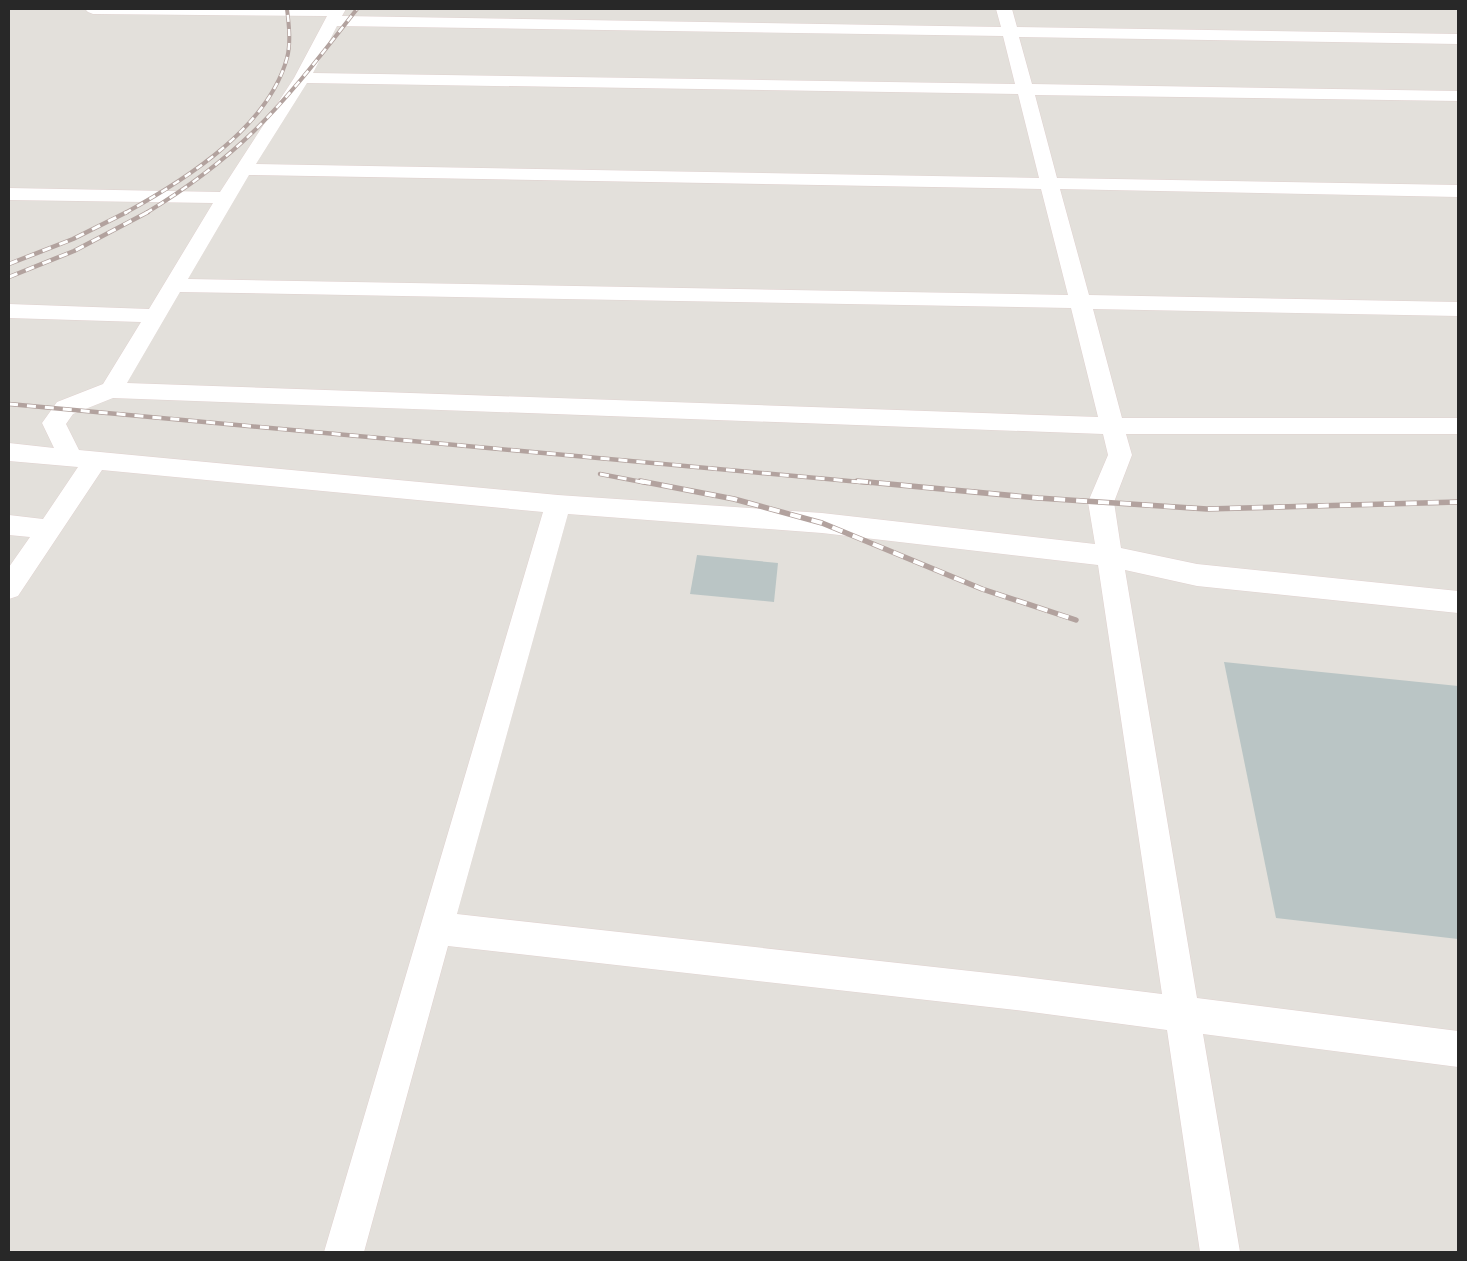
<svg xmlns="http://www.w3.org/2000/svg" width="1467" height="1261" font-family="Figtree,sans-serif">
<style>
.industrial{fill:#e3e0db}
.building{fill:#bac5c5}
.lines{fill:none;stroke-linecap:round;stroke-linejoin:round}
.minor-casing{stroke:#e1d2d0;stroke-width:1}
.minor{fill:#fff;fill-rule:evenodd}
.rail-far2-casing{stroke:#b2a29e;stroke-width:4}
.rail-far1-casing{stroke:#b2a29e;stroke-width:4.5}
.rail-casing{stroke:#b2a29e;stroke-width:5.5}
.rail-far2{stroke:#fff;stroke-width:2.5;stroke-dasharray:7;stroke-linecap:butt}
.rail-far1{stroke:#fff;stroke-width:3;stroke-dasharray:9;stroke-linecap:butt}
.rail{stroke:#fff;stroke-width:4;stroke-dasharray:11;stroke-linecap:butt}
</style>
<rect width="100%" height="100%" fill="#daeae9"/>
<rect class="industrial" x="9" y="9" width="1449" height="1243"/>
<g class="building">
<path d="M697 555 778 563 774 602 690 594Z"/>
<path d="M1224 662 1458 686V939L1276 918Z"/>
</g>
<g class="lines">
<defs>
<path id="minor" d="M85 9H346L342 16 1001 27 996 9H1012L1017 27 1458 34V44L1019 37 1032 84 1458 91V101L1035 95 1057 178 1458 185V197L1060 189 1089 295 1458 302V316L1093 309 1122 418H1458V434H1126L1132 455 1114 502 1121 548 1197 564 1458 591V613L1197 586 1125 570 1197 998 1458 1031V1067L1203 1034 1240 1252H1200L1167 1030 1024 1011 448 946 364 1252H324L543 512 102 470 18 596 9 599V567L30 537 9 535V515L43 519 78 467 9 461V443L54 448 42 423 57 402 103 384 141 322 9 318V304L149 309 213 203 9 200V188L220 192 294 78 327 16 93 14 88 12ZM337 26 1003 36 1015 84 313 73ZM307 83 1018 94 1039 178 256 164ZM249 175 1041 189 1068 295 188 279ZM180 292 1071 308 1098 417 127 383ZM113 398 1103 434 1108 455 1088 502 1095 544 822 513 558 495 79 450 66 424 73 414ZM568 514 822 533 1098 565 1162 994 1024 977 457 914Z"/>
</defs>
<use href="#minor" class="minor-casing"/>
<use href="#minor" class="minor"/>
<defs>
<g id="rail-far2">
<path d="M125 213C185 180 268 128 287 58 291 43 289 25 287 9"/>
<path d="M146 213C184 190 221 163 253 132 291 95 324 51 357 9"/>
</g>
<g id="rail-far1">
<path d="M9 264 73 239 127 212"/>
<path d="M9 277 74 251 148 212"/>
<path d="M9 404 871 483"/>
<path d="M600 474 647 483"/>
</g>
<g id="rail">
<path d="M640 481 734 499 822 523 982 589 1076 620"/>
<path d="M857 481 1038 498 1207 509 1458 502"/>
</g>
</defs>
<use href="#rail-far2" class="rail-far2-casing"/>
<use href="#rail-far1" class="rail-far1-casing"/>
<use href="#rail" class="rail-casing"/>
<use href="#rail-far2" class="rail-far2"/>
<use href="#rail-far1" class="rail-far1"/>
<use href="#rail" class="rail"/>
</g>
<rect width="1467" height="1261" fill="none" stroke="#282828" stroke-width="20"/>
</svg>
